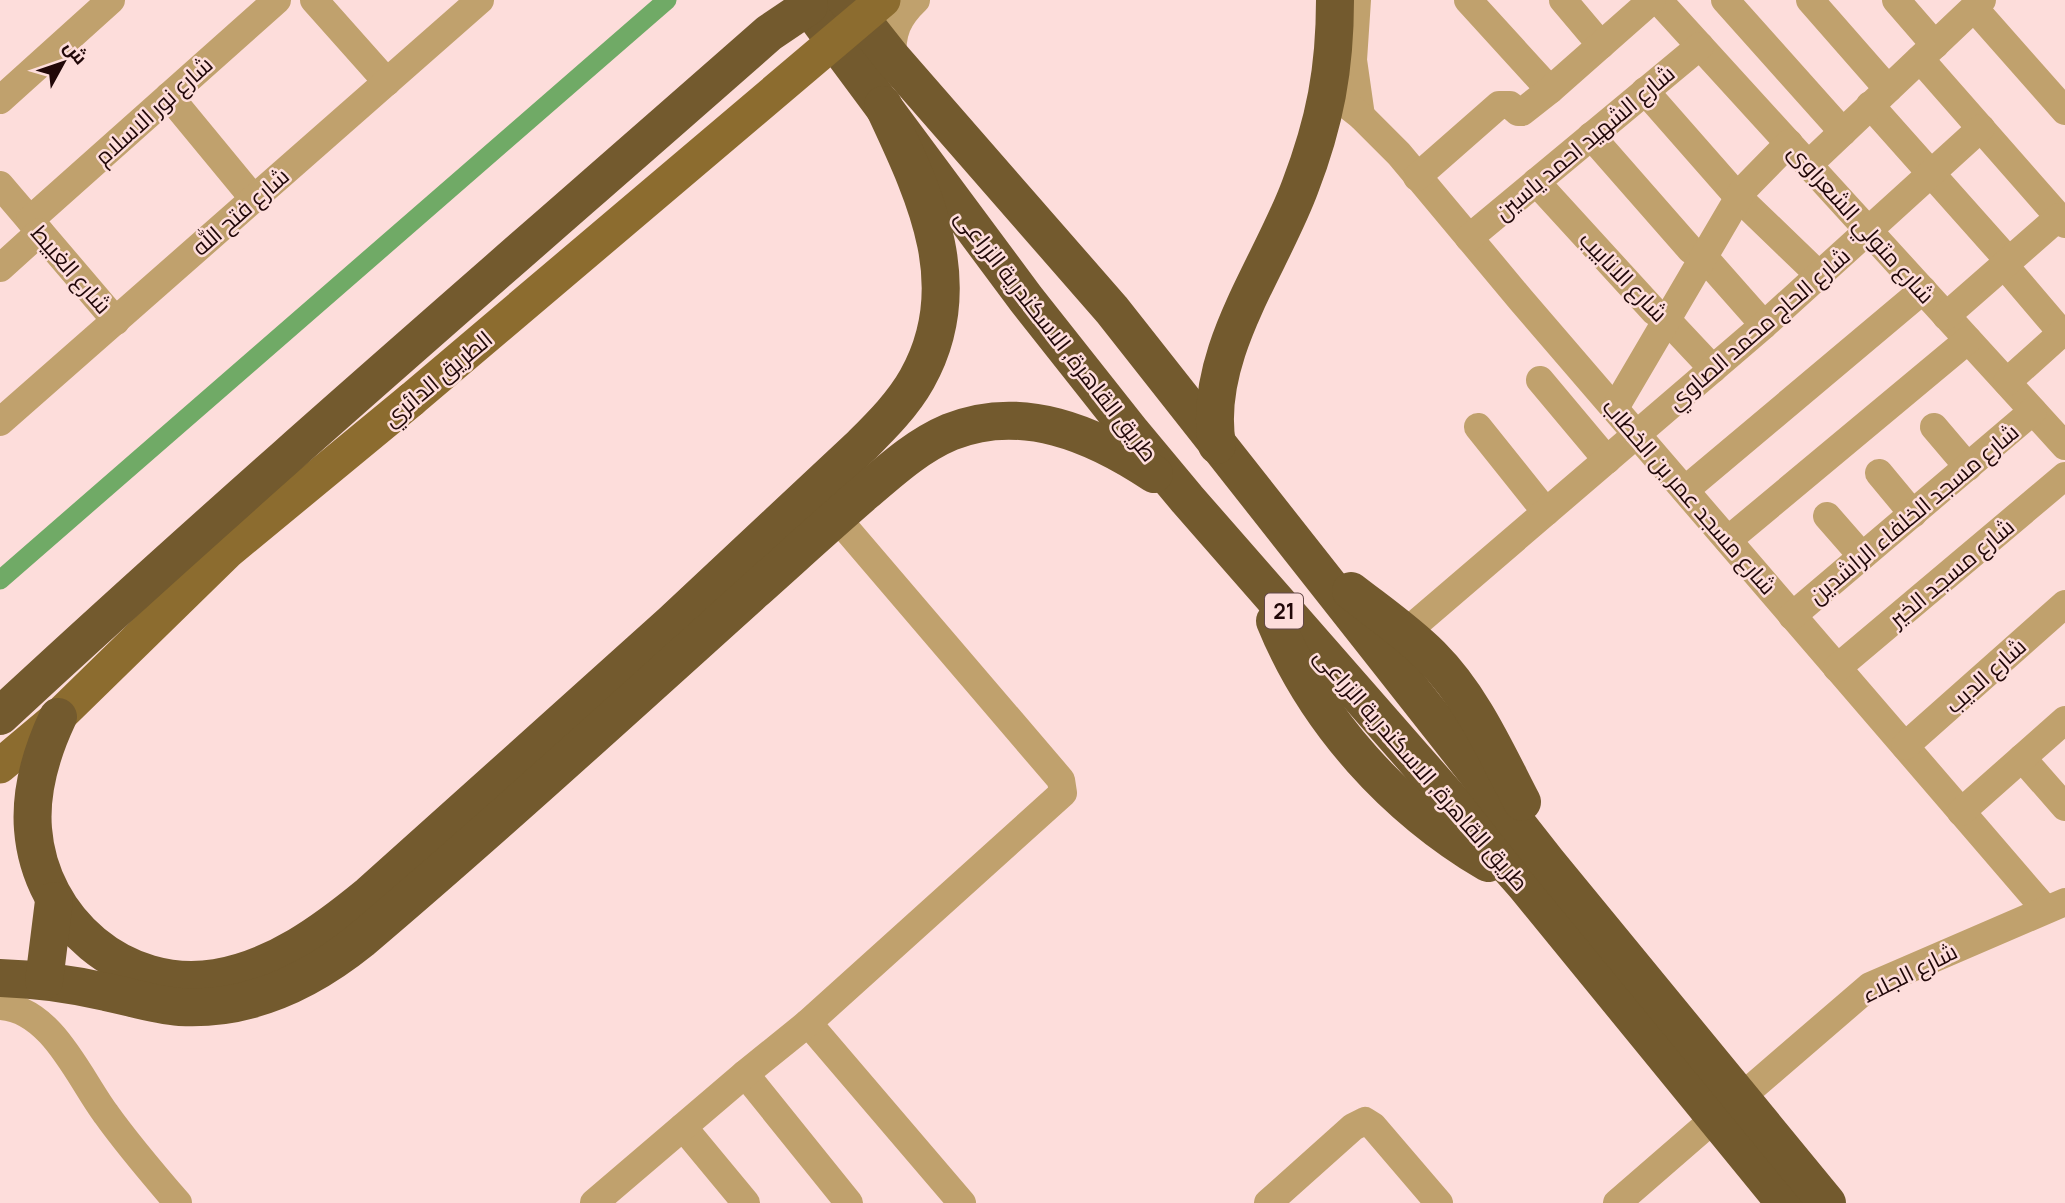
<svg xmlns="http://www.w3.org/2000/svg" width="2065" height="1203" font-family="Manrope,Cairo,sans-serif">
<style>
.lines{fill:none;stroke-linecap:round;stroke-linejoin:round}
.canal{stroke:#70aa66;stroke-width:19}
.minor{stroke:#c0a16d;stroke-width:28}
.major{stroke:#8c6c2f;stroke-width:35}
.highway{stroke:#735a2e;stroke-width:38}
.major-bridge{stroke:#8c6c2f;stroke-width:35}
.labels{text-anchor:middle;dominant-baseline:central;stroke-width:5;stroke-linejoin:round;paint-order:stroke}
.shield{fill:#fddddb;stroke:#634848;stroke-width:2}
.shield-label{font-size:21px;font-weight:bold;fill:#210809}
.street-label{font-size:23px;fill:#210809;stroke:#fddddb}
</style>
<rect width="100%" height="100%" fill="#fddddb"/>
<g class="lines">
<path class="canal" d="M0 580 667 0"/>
<g class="minor">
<path d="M314 0 387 82"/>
<path d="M1357 0 1353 60 1361 116"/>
<path d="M1468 0 1550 90"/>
<path d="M1563 0 1601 45"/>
<path d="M1658 0 2065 446"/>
<path d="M1725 0 1843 132"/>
<path d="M1810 0 1888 89"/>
<path d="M1896 0 1935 45"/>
<path d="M1974 8 2065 111"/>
<path d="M892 58C892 32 897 18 916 0"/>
<path d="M1920 59 2065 224"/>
<path d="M1329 91 1361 116 1399 154 1521 300 2045 909"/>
<path d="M1645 91 1739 198 1819 275"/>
<path d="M169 96 254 199"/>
<path d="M0 100 111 0"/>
<path d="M1870 105 2009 261"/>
<path d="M1591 136 1691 250 1703 256 1764 325"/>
<path d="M1808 165 1982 0"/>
<path d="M1417 177 1499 105H1510L1518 112H1522L1550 90 1652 0"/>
<path d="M1536 182 1654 311 1666 319 1713 369"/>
<path d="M0 185 116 321"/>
<path d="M30 220 277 0"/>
<path d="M1469 238 1700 46"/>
<path d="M2004 265 2062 333"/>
<path d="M0 268 40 232"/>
<path d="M1946 316 2059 217"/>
<path d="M1540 380 1607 460"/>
<path d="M2007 382 2065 330"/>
<path d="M1615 408 1743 190 1789 143"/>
<path d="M0 422 480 0"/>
<path d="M1478 427 1546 512"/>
<path d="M1934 427 1968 467"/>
<path d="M1879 473 1913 514"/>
<path d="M1685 490 1923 290"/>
<path d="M1827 516 1862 556"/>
<path d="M1728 540 1968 340"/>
<path d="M1792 616 2033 411"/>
<path d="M1405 633 1764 325 1981 128"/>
<path d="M1837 668 2065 476"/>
<path d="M1905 746 2065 604"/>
<path d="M2022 758 2065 807"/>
<path d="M1961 812 2065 720"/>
<path d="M0 1006C52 1009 79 1078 106 1114 128 1145 153 1174 178 1203"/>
<path d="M808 1023 962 1203"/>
<path d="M745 1074 849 1203"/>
<path d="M1740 1098 1870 986 2065 902"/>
<path d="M683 1127 746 1203"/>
<path d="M594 1203 745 1074 808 1023 1063 793 1061 780 836 517"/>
<path d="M1268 1203 1353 1127 1365 1121 1373 1126 1439 1203"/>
<path d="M1617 1203 1715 1118"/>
</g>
<path class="major" d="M0 766 58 717 228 551 411 400"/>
<g class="highway">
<path d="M804 0 1026 299 1132 433 1187 499 1525 885 1785 1203"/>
<path d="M846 0 892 58 1112 310 1547 862 1827 1203"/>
<path d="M1217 445C1202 355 1270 268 1300 187 1325 122 1335 69 1335 0"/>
<path d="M1351 591C1378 612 1407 632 1431 656 1472 697 1496 752 1522 802"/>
<path d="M1275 621C1316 722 1395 808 1488 863"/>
<path d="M0 716C251 483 511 260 769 33L809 6"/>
<path d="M58 717C42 751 30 791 33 829 40 921 124 993 216 978 275 968 324 932 369 895L672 623 862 445C882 425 903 404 917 379 970 285 924 193 883 105"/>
<path d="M0 978C36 979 71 984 106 992 131 997 154 1005 180 1007 248 1011 309 982 361 940 494 827 623 709 753 592 790 559 827 525 864 493 891 470 917 446 950 432 1022 403 1094 434 1154 474"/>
<path d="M44 981 54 901"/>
</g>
<path class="major-bridge" d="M411 400 883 0"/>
</g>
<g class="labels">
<rect class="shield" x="1265" y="593.5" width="38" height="35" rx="5"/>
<g class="shield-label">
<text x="1284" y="611">21</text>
</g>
<g class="street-label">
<text transform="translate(153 110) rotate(-42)">شارع نور الاسلام</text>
<text transform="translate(1584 142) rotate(-40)">شارع الشهيد احمد ياسين</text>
<text transform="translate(240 211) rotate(-41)">شارع فتح الله</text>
<text transform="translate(1862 223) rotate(48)">شارع متولي الشعراوى</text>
<text transform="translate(72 269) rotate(49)">شارع الغبيط</text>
<text transform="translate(1624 276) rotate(46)">شارع الانابيب</text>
<text transform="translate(1758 328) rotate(-41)">شارع الحاج محمد الصاوي</text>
<text transform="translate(1057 335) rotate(52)">طريق القاهرة, الاسكندرية الزراعى</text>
<text transform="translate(437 378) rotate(-40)">الطريق الدائري</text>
<text transform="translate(1690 496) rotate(49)">شارع مسجد عمر بن الخطاب</text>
<text transform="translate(1913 513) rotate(-40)">شارع مسجد الخلفاء الراشدين</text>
<text transform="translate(1951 572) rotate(-40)">شارع مسجد الخير</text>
<text transform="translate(1985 675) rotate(-42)">شارع الديب</text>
<text transform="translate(1422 769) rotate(49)">طريق القاهرة, الاسكندرية الزراعى</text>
<text transform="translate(1909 972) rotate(-27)">شارع الجلاء</text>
</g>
</g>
<g transform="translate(63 63) rotate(50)" stroke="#fddddb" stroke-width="5" paint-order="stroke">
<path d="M0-5L12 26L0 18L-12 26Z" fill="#210809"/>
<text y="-10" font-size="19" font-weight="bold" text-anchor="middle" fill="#210809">ش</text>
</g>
</svg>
